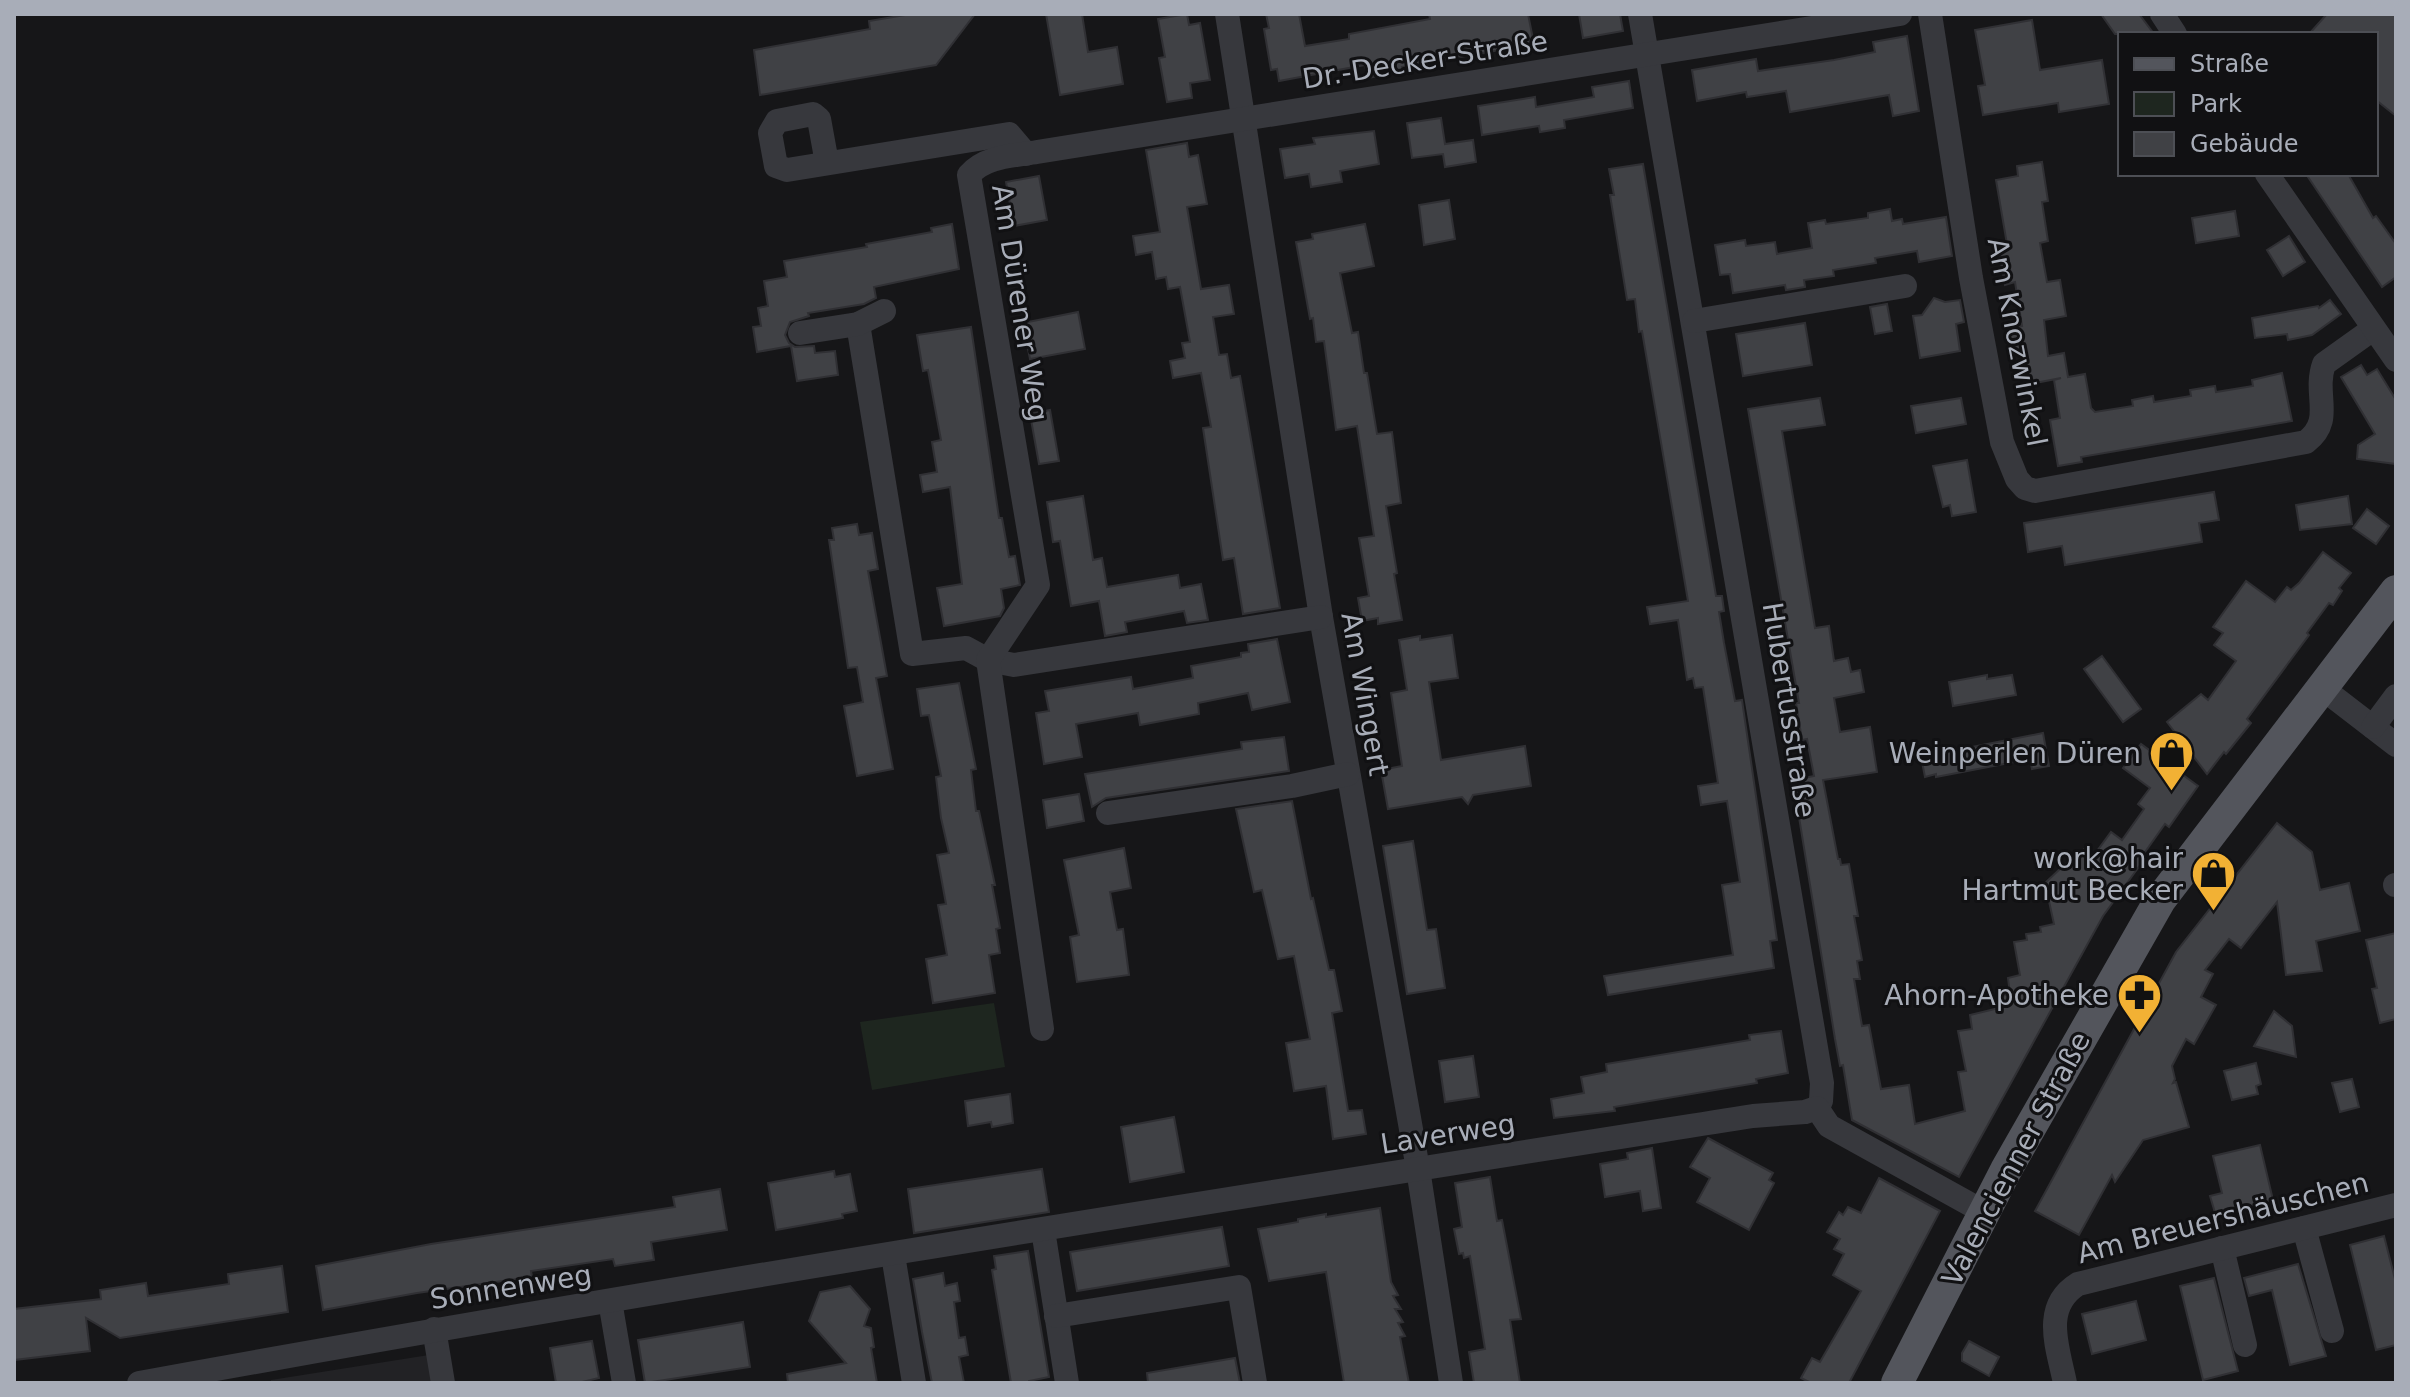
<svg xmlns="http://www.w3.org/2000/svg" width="2410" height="1397" font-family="'DejaVu Sans',sans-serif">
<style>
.built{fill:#222225}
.green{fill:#1e261f}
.building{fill:#404145;stroke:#303034;stroke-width:2}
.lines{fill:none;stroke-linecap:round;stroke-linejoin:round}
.minor{stroke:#37383d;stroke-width:24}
.major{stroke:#53555c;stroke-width:32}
.labels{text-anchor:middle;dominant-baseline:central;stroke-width:6;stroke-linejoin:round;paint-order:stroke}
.street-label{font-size:28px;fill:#a8adb8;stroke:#111113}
.poi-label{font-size:28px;fill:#a8adb8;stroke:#111113;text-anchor:end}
</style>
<rect width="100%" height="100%" fill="#161618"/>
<path class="built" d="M429 1355 434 1383H271V1380Z"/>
<path class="green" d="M994 1003 1005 1067 872 1090 860 1022Z"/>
<g class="building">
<path d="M911 14H975L936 65 760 95 754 50 870 29 869 21Z"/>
<path d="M1046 14H1082L1088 52 1117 47 1123 84 1060 95Z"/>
<path d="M1187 14 1189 25 1200 23 1210 80 1190 83 1192 98 1167 102 1159 58 1165 57 1158 19Z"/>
<path d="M1266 14H1299L1305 46 1349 39V34L1430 19 1429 14H1528L1534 44 1402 67 1403 71 1368 78 1365 65 1279 81 1277 69 1271 70 1264 29 1269 28Z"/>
<path d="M1579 14H1620L1623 31 1583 38Z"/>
<path d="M2101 14H2139L2154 34H2115Z"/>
<path d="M2327 14H2396V116L2376 100V34H2309Z"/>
<path d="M2032 20 2040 70 2102 60 2109 104 2059 112 2058 103 1983 115 1978 86 1985 85 1975 30Z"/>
<path d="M1907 36 1919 111 1893 116 1889 95 1790 112 1786 91 1747 97 1746 92 1697 101 1692 70 1756 59 1758 71 1834 60 1875 52 1873 42Z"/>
<path d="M1629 81 1633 108 1564 120 1565 128 1540 132 1539 126 1482 135 1478 106 1535 97 1536 107 1594 97 1592 87Z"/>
<path d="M1441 118 1445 144 1473 140 1476 162 1445 167 1443 154 1412 158 1407 123Z"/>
<path d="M1374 131 1379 164 1340 171 1342 182 1311 187 1309 174 1285 178 1280 149 1315 144 1313 138Z"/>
<path d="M1187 143 1189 157 1198 155 1207 204 1187 207 1201 289 1229 285 1234 314 1213 317 1219 355 1227 354 1231 378 1240 376 1280 608 1243 614 1234 558 1223 560 1203 428 1211 427 1201 373 1173 378 1170 361 1185 358 1182 343 1190 342 1180 287 1168 289 1166 277 1156 279 1152 252 1136 255 1133 236 1160 232 1146 150Z"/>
<path d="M2042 162 2048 201 2042 202 2048 241 2040 243 2047 282 2060 280 2066 316 2044 320 2048 356 2064 353 2068 377 2085 374 2091 408 2095 412 2133 406 2132 400 2142 398 2153 396 2154 402 2191 396 2190 390 2215 386 2216 392 2253 386 2252 380 2282 373 2292 421 2081 457 2082 462 2058 466 2050 420 2060 418 2054 380 2061 378 2025 385 2020 353 2011 354 2008 329 2022 326 2015 282 2005 285 1999 251 2008 250 1996 180 2018 176 2017 166Z"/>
<path d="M1643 164 1716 596H1722L1724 611 1719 612 1724 643 1735 701 1742 700 1777 940 1770 941 1774 968 1608 995 1604 976 1733 955 1722 885 1740 882 1727 801 1701 805 1698 786 1718 783 1703 687 1695 688 1693 678 1687 680 1678 620 1650 624 1647 607 1688 601 1642 331 1639 332 1635 299 1627 300 1610 195H1614L1609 169Z"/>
<path d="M2306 174H2348L2373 218 2376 216 2396 244V277L2382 287Z"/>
<path d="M1039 176 1047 220 1014 226 1006 182Z"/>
<path d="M1449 200 1455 239 1424 245 1419 205Z"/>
<path d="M1890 209 1892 221 1902 219 1903 224 1946 217 1952 256 1919 262 1917 251 1875 258 1876 263 1833 270 1834 276 1804 280 1805 287 1786 290 1785 285 1733 293 1730 274 1720 275 1715 245 1745 240 1746 246 1775 242 1777 254 1812 248 1808 223 1825 220 1826 224 1868 218V213Z"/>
<path d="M2235 211 2239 236 2196 243 2192 218Z"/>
<path d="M952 224 959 269 874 287 876 298 864 304 808 313 809 316 790 322 785 335 789 343 795 347 814 346 815 353 835 351 838 375 797 381 791 346 757 352 753 327 761 326 758 308 768 306 764 281 787 277 784 261 867 247 866 244 932 232 931 228Z"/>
<path d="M1365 224 1374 266 1340 273 1352 333 1358 332 1364 373H1367L1377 434 1392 432 1401 503 1386 506 1397 573 1394 574 1402 620 1378 624V618L1362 621 1358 598 1369 596 1359 538 1374 536 1357 426 1336 430 1324 341 1316 342 1313 318 1310 319 1296 242 1313 239 1312 234Z"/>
<path d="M2289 236 2305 262 2283 276 2267 250Z"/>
<path d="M1934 298 1945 302 1960 300 1964 322 1956 324 1960 351 1920 358 1913 316 1922 315Z"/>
<path d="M2330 300 2341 314 2312 335 2288 340 2287 334 2255 338 2252 318 2318 306 2319 308Z"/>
<path d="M1887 304 1892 331 1875 334 1870 307Z"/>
<path d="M1078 312 1085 349 1030 359 1023 323Z"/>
<path d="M1805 323 1812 365 1743 376 1736 334Z"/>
<path d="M971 327 999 518H1002L1009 557 1015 556 1020 585 1001 589 1004 608 1000 616 944 626 937 588 962 584 950 487 923 492 920 475 937 472 932 442 941 440 928 370 923 371 917 335Z"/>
<path d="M2361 365 2367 375 2377 369 2396 400V464L2357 459 2358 445 2375 434 2341 377Z"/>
<path d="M1820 398 1825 425 1782 431 1815 628 1829 626 1834 661 1848 658 1851 672 1860 670 1864 692 1834 698 1840 732 1870 727 1877 772 1823 780 1838 859H1840L1841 865 1849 864 1858 916H1854L1862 960 1857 961 1860 979H1854L1862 1026 1869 1025 1881 1089 1909 1085 1915 1124 1965 1111 1958 1072 1966 1071 1958 1031 1972 1029 1970 1015 1995 1009 1994 1002 1998 1001 1997 997 2010 994 2008 978 2020 975 2014 942 2027 940 2026 934 2041 932 2040 927 2054 924 2045 883 2077 853 2080 856 2085 848 2094 855 2111 832 2122 840 2144 809 2138 804 2150 788 2123 768 2141 744 2198 786 2169 827 2165 824 2143 855 2146 857 2103 916 1959 1177 1852 1120 1843 1065 1840 1066 1835 1039 1793 780 1814 776 1807 739 1802 740 1796 703H1799L1748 409Z"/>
<path d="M1961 398 1966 424 1916 433 1911 406Z"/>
<path d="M1050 410 1059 461 1039 464 1030 414Z"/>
<path d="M1967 460 1976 512 1952 516 1950 505 1943 507 1933 466Z"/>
<path d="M2214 492 2219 520 2199 523 2202 542 2065 565 2062 546 2028 552 2024 523Z"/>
<path d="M1083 496 1093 560 1102 558 1107 587 1178 575 1180 588 1201 584 1208 620 1187 623 1184 611 1125 622 1127 632 1105 636 1099 601 1071 606 1060 541 1053 542 1047 502Z"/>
<path d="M2348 496 2352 524 2300 530 2296 505Z"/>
<path d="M2367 509 2389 526 2376 544 2353 528Z"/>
<path d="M857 524 859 535 872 533 878 569 868 571 887 676 876 678 893 769 857 776 844 706 863 702 857 667 848 668 829 540H834L832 528Z"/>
<path d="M2323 552 2351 573 2339 588 2342 591 2333 605 2329 603 2307 633 2309 635 2247 719 2251 723 2226 754 2224 752 2207 774 2167 722 2201 694 2208 700 2236 661 2214 645 2223 633 2213 627 2246 581 2275 602 2287 587 2291 590 2299 583Z"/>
<path d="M1452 635 1458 678 1429 682 1441 760 1525 746 1531 786 1473 795 1468 804 1462 797 1388 809 1381 770 1402 766 1391 693 1407 690 1399 640 1420 636V640Z"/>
<path d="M1277 639 1290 702 1252 710 1248 693 1198 703 1199 714 1140 725 1138 713 1076 724 1082 757 1044 764 1036 713 1049 711 1045 691 1131 677 1133 689 1193 678 1191 666 1241 657V653L1249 652 1248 644Z"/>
<path d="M2102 656 2141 709 2123 722 2084 669Z"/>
<path d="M1987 675V679L2012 675 2016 695 1953 706 1949 682Z"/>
<path d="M959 683 976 769 971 770 976 811H979L995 885H992L1000 928 996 929 1000 953 989 955 995 993 933 1003 926 959 947 955 938 905 946 904 937 855 949 853 941 818 936 777 941 776 929 715 921 716 917 689Z"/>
<path d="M2043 733 2049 766 2032 769 2030 759 1936 777V774L1925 777 1921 757Z"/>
<path d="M1284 737 1289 771 1106 798 1092 807 1085 774 1242 749 1241 742Z"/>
<path d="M1079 794 1084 821 1047 828 1043 800Z"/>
<path d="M1292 801 1311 899 1313 898 1329 970H1334L1342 1011 1332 1013 1348 1111 1362 1110 1366 1134 1333 1139 1326 1086 1294 1091 1286 1043 1310 1039 1294 956 1278 959 1262 890 1254 892 1236 809Z"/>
<path d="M2277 823 2312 852 2320 890 2349 883 2360 931 2316 941 2322 971 2286 975 2277 902 2241 948 2229 939 2205 970 2213 974 2201 997 2216 1005 2194 1044 2186 1039 2172 1066 2175 1079 2173 1083 2176 1082 2189 1127 2143 1140 2115 1182 2112 1175 2079 1235 2035 1211 2176 952Z"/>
<path d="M1413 841 1427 930 1436 929 1445 988 1407 994 1383 846Z"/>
<path d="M1124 848 1131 888 1110 892 1117 930 1123 929 1129 975 1077 982 1070 937 1079 935 1064 860Z"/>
<path d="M2396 933V1019L2380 1023 2372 989 2377 988 2366 940Z"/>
<path d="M2274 1011 2292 1026 2296 1057 2254 1046Z"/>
<path d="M1781 1031 1788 1073 1756 1079 1757 1083 1614 1107 1615 1111 1554 1118 1551 1099 1584 1093 1581 1077 1607 1072 1606 1064 1750 1040 1749 1035Z"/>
<path d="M1473 1056 1479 1097 1445 1102 1439 1061Z"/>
<path d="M2256 1063 2261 1084 2256 1086 2258 1094 2232 1100 2224 1071Z"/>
<path d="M2352 1079 2359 1107 2340 1112 2332 1083Z"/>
<path d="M1010 1094 1013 1123 992 1127 991 1122 968 1126 965 1101Z"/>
<path d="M1174 1117 1184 1172 1130 1182 1121 1127Z"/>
<path d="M1708 1138 1773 1173 1769 1180 1774 1183 1749 1230 1697 1202 1710 1178 1690 1167Z"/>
<path d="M2260 1145 2273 1200 2216 1216 2210 1196 2222 1193 2213 1156Z"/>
<path d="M1652 1148 1661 1208 1643 1211 1640 1191 1605 1197 1600 1164 1628 1159 1627 1153Z"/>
<path d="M1042 1169 1049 1212 914 1233 908 1189Z"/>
<path d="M834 1171 835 1177 850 1174 857 1211 842 1214 843 1218 776 1230 768 1183Z"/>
<path d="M1490 1177 1497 1221 1502 1220 1521 1319 1510 1320 1520 1383H1474L1469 1352 1485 1349 1470 1256 1464 1258 1463 1253 1459 1254 1454 1229 1462 1227 1455 1183Z"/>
<path d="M1879 1178 1940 1211 1849 1383H1811L1801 1378 1812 1358 1820 1362 1861 1291 1833 1275 1844 1254 1834 1249 1840 1239 1827 1232 1839 1212 1843 1215 1848 1207 1861 1213Z"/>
<path d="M720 1189 727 1230 651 1242 654 1260 615 1266 613 1259 531 1271 532 1277 417 1293 323 1310 316 1266 431 1244 675 1207 673 1197Z"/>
<path d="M1380 1208 1391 1282 1398 1295 1393 1296 1401 1309H1395L1403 1322 1398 1323 1405 1336 1400 1337 1409 1383H1344L1326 1272 1269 1281 1258 1229 1298 1222V1219L1326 1214V1217Z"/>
<path d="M1222 1227 1229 1266 1077 1291 1070 1252Z"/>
<path d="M2384 1236 2396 1283V1345L2376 1350 2350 1245Z"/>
<path d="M1028 1251 1049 1377 1029 1381V1383H1011L992 1270 996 1269 994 1256Z"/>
<path d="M2298 1264 2326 1356 2290 1365 2272 1290 2249 1296 2244 1278Z"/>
<path d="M282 1266 288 1312 120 1338 86 1318 90 1351 14 1360V1309L101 1299 100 1290 146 1283 148 1296 229 1284 228 1274Z"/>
<path d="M943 1273 945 1286 957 1283 960 1301 954 1302 959 1338 965 1337 968 1355 959 1357 964 1383H932L922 1332 913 1279Z"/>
<path d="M2214 1278 2238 1371 2203 1380 2180 1286Z"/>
<path d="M850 1286 870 1309 864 1326 871 1328 874 1347 871 1348 877 1383H788L787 1374 846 1363 809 1321 820 1292Z"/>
<path d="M2136 1301 2146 1340 2092 1354 2082 1314Z"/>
<path d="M743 1322 750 1367 645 1383 638 1340Z"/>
<path d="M592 1341 599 1378 578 1383H556L550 1348Z"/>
<path d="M1969 1341 1999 1357 1989 1376 1962 1361V1353Z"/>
<path d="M1235 1358 1240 1383H1148L1147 1373Z"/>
</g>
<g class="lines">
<g class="minor">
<path d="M1227 14 1321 617 1418 1169 1451 1383"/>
<path d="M1640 14 1822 1083 1821 1101 1817 1108"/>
<path d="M1930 14 1971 278 2002 442 2017 479 2025 488 2035 491 2306 442C2335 420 2313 395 2324 364L2373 329"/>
<path d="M2162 14 2175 34"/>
<path d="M827 163 819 119 813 114 777 121 770 133 776 166 787 170 1009 134 1026 154"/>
<path d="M2267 174 2396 360"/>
<path d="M1694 321 1905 286"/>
<path d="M858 324 912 654 966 648 988 660 1014 665 1321 617"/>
<path d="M800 333 858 324 884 311"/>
<path d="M2322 688 2396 745"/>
<path d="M2373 727 2396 696"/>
<path d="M1108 813 1292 786 1348 774"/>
<path d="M2395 885H2396"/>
<path d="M1042 1029 988 660 1038 585 969 175C985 156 1013 156 1037 152L1900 14"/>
<path d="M2304 1228 2332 1331"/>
<path d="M1043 1230 1067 1383"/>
<path d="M2222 1248 2245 1345"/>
<path d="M893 1255 914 1383"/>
<path d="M610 1301 624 1383"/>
<path d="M1056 1316 1239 1287 1255 1383"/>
<path d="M434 1329 443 1383"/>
<path d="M139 1383C676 1285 1214 1201 1753 1116L1805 1112 1817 1108 1829 1126 1984 1212"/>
<path d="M2065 1383C2058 1348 2041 1307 2078 1284L2396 1205"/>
</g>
<path class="major" d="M1897 1383 2006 1170 2160 900 2396 591"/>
</g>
<defs>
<symbol id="shop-pin" viewBox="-11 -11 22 30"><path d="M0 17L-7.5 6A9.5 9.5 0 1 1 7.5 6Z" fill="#f2b134" stroke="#111113"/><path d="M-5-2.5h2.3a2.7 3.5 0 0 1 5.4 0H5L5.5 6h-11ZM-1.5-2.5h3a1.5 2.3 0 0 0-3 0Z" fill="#111"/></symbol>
<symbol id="pharmacy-pin" viewBox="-11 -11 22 30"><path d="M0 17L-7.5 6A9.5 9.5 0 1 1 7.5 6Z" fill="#f2b134" stroke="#111113"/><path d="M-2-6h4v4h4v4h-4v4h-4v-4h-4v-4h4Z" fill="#111"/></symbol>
</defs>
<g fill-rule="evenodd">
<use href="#shop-pin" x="2146" y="728" width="51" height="69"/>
<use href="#shop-pin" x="2188" y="848" width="51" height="69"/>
<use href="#pharmacy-pin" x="2114" y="970" width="51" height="69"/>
</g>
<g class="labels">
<g class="street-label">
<text transform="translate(1425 60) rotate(-9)">Dr.-Decker-Straße</text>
<text transform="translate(1020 303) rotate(81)">Am Dürener Weg</text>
<text transform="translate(2017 342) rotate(79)">Am Knozwinkel</text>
<text transform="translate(1365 694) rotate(80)">Am Wingert</text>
<text transform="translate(1789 710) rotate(81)">Hubertusstraße</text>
<text transform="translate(1448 1134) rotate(-9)">Laverweg</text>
<text transform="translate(2016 1159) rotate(-62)">Valencienner Straße</text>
<text transform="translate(2223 1218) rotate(-14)">Am Breuershäuschen</text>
<text transform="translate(511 1287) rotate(-9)">Sonnenweg</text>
</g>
<g class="poi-label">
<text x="2141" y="753">Weinperlen Düren</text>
<text x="2183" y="858">work@hair<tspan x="2183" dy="32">Hartmut Becker</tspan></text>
<text x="2109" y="995">Ahorn-Apotheke</text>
</g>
</g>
<rect width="2410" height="1397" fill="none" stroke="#a8adb8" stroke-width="32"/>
<rect x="2118" y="32" width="260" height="144" fill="#111113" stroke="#4d4f55" stroke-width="2"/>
<rect x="2134" y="58" width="40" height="12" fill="#53555c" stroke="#4d4f55" stroke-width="2"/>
<text x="2190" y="72" font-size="24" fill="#a8adb8">Straße</text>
<rect x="2134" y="92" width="40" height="24" fill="#1e261f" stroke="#4d4f55" stroke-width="2"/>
<text x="2190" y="112" font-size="24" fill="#a8adb8">Park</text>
<rect x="2134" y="132" width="40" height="24" fill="#404145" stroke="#4d4f55" stroke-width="2"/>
<text x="2190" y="152" font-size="24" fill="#a8adb8">Gebäude</text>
</svg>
